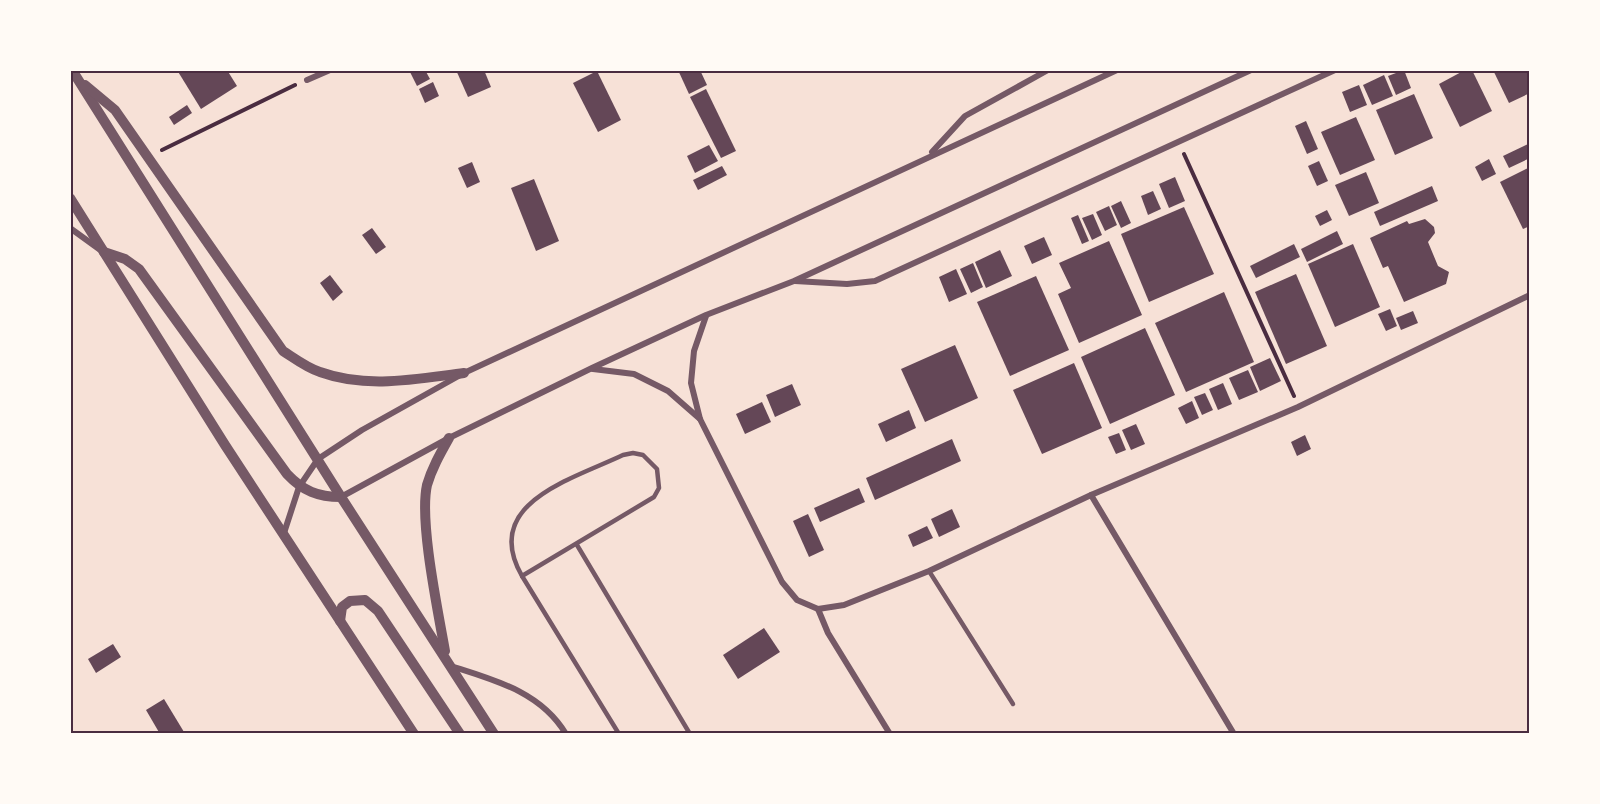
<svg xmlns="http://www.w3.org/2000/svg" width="1600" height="804" font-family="'IBM Plex Sans',sans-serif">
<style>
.building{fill:#644757}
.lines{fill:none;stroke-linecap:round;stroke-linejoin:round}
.path{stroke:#4a2c40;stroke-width:4}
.service{stroke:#755966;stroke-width:4.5}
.minor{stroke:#755966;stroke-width:6}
.tertiary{stroke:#755966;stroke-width:10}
.neatline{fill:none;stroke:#4a2c40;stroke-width:2}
</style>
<rect width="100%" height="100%" fill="#f7e1d7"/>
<g class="building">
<path d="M177 70H227L237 86 201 109Z"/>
<path d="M409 70H425L430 79 417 86Z"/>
<path d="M456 70H484L491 87 468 97Z"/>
<path d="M678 70H700L707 85 689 94Z"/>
<path d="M1404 70 1411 88 1396 95 1388 76Z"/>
<path d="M1465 70H1472L1492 111 1460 127 1439 84Z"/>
<path d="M1493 70H1530V93L1509 103Z"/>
<path d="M597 71 621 120 598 132 573 83Z"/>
<path d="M1384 75 1393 96 1372 105 1363 85Z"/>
<path d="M433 82 439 96 425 103 419 89Z"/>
<path d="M1359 85 1367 105 1350 112 1342 92Z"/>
<path d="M706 89 736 151 721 158 690 97Z"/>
<path d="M1414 94 1433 138 1395 155 1376 110Z"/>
<path d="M187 105 192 113 174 125 169 117Z"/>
<path d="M1356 117 1375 160 1340 175 1321 132Z"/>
<path d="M1306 121 1318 149 1307 154 1295 126Z"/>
<path d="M1530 143V158L1509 168 1503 156Z"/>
<path d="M709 145 718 161 695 173 687 156Z"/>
<path d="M1489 159 1496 174 1482 181 1475 167Z"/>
<path d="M1319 161 1328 181 1317 186 1308 166Z"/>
<path d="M472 162 480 182 467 188 458 168Z"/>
<path d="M722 166 727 175 698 190 693 180Z"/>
<path d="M1530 167V226L1523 229 1500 182Z"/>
<path d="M1366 172 1379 203 1349 216 1335 185Z"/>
<path d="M1175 177 1185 201 1169 208 1159 184Z"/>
<path d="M534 179 559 241 536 251 511 188Z"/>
<path d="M1432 186 1438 201 1380 226 1374 212Z"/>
<path d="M1153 191 1161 209 1148 215 1141 196Z"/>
<path d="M1121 201 1131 223 1121 228 1111 206Z"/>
<path d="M1109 206 1117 225 1105 231 1096 212Z"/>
<path d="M1184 207 1214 274 1149 302 1121 234Z"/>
<path d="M1327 210 1332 220 1320 226 1315 216Z"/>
<path d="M1093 214 1102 235 1092 240 1082 218Z"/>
<path d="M1078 215 1089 241 1082 244 1071 218Z"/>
<path d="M1425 219 1434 227 1435 233 1428 242 1438 266 1449 272 1446 284 1404 302 1388 266 1383 268 1370 238 1407 221 1409 224Z"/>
<path d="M372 228 386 247 376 254 362 235Z"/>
<path d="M1337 231 1343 244 1307 262 1301 249Z"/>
<path d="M1044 237 1052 255 1032 264 1024 246Z"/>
<path d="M1109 241 1142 315 1079 343 1058 294 1071 288 1059 263Z"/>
<path d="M1294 244 1300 257 1256 278 1250 266Z"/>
<path d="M1353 244 1380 307 1335 327 1308 264Z"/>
<path d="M1000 250 1012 276 986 288 975 262Z"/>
<path d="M973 263 983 287 971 293 960 269Z"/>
<path d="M956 269 967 294 949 302 939 277Z"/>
<path d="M1296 274 1327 346 1286 364 1255 292Z"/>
<path d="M330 275 343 292 333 301 320 283Z"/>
<path d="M1036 276 1069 350 1010 376 977 302Z"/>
<path d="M1224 292 1254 362 1186 392 1155 323Z"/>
<path d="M1390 309 1397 326 1386 331 1378 314Z"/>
<path d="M1413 311 1418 323 1401 330 1396 318Z"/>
<path d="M1145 328 1175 395 1110 424 1081 357Z"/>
<path d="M955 345 978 398 925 422 901 369Z"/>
<path d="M1270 358 1281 381 1260 391 1250 367Z"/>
<path d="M1074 363 1102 428 1042 454 1013 390Z"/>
<path d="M1248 370 1258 392 1239 400 1229 378Z"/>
<path d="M1223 383 1232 404 1218 410 1209 389Z"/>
<path d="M792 384 801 405 775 417 766 395Z"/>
<path d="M1205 393 1213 410 1202 415 1194 397Z"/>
<path d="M1192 401 1199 418 1186 424 1178 408Z"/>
<path d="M762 402 771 422 745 434 736 414Z"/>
<path d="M909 410 916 428 886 442 878 424Z"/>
<path d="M1136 424 1145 444 1131 450 1122 430Z"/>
<path d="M1119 433 1126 450 1116 454 1108 437Z"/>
<path d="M1305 435 1311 449 1297 456 1291 442Z"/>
<path d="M952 439 961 461 875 500 866 478Z"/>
<path d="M859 488 865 502 820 522 814 508Z"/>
<path d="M952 509 960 527 939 537 931 519Z"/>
<path d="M808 514 824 550 809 557 793 521Z"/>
<path d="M927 526 933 538 913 547 908 535Z"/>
<path d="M764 628 780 652 738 679 723 655Z"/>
<path d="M113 644 121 657 96 673 88 659Z"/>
<path d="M164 699 184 732 181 734H160L146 710Z"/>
</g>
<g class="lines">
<g class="path">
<path d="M162 150 295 85"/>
<path d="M1184 154 1294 396"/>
</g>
<g class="service">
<path d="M633 453 643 455 657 469 659 488 654 497 522 576C480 503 573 479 623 455Z"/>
<path d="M577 545 690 734"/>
<path d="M929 571 1013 704"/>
<path d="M522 576 619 734"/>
</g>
<g class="minor">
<path d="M307 80 330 70"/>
<path d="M932 152 965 116 1048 70"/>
<path d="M70 228 99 249"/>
<path d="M795 281 847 284 875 281 1335 70"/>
<path d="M706 316 694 351 691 383 700 419 782 582 797 600 818 609 828 633 890 734"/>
<path d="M593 369 634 374 668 391 700 419"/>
<path d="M1091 495 1234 734"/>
<path d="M341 497 449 438 592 368 706 315 794 281 1251 70"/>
<path d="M284 533 299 487 318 459 362 430 464 373 1117 70"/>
<path d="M818 609 844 605 929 571 1091 495 1298 407 1530 295"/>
<path d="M451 666C495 680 541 692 566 734"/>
</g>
<g class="tertiary">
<path d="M72 70 341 497 494 734"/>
<path d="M85 85 115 110 283 351C294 358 307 368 320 372 367 389 416 379 464 373"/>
<path d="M70 198 225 445 414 734"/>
<path d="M104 252 125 259 139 269 287 474C303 491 318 497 341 497"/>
<path d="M340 621 342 607 350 601 365 600 378 611 460 734"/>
<path d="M445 651C438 611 419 521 427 485 432 468 440 454 449 438"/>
</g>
</g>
<rect width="1600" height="804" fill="none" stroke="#fffaf5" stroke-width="144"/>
<rect x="72" y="72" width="1456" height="660" class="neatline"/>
</svg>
